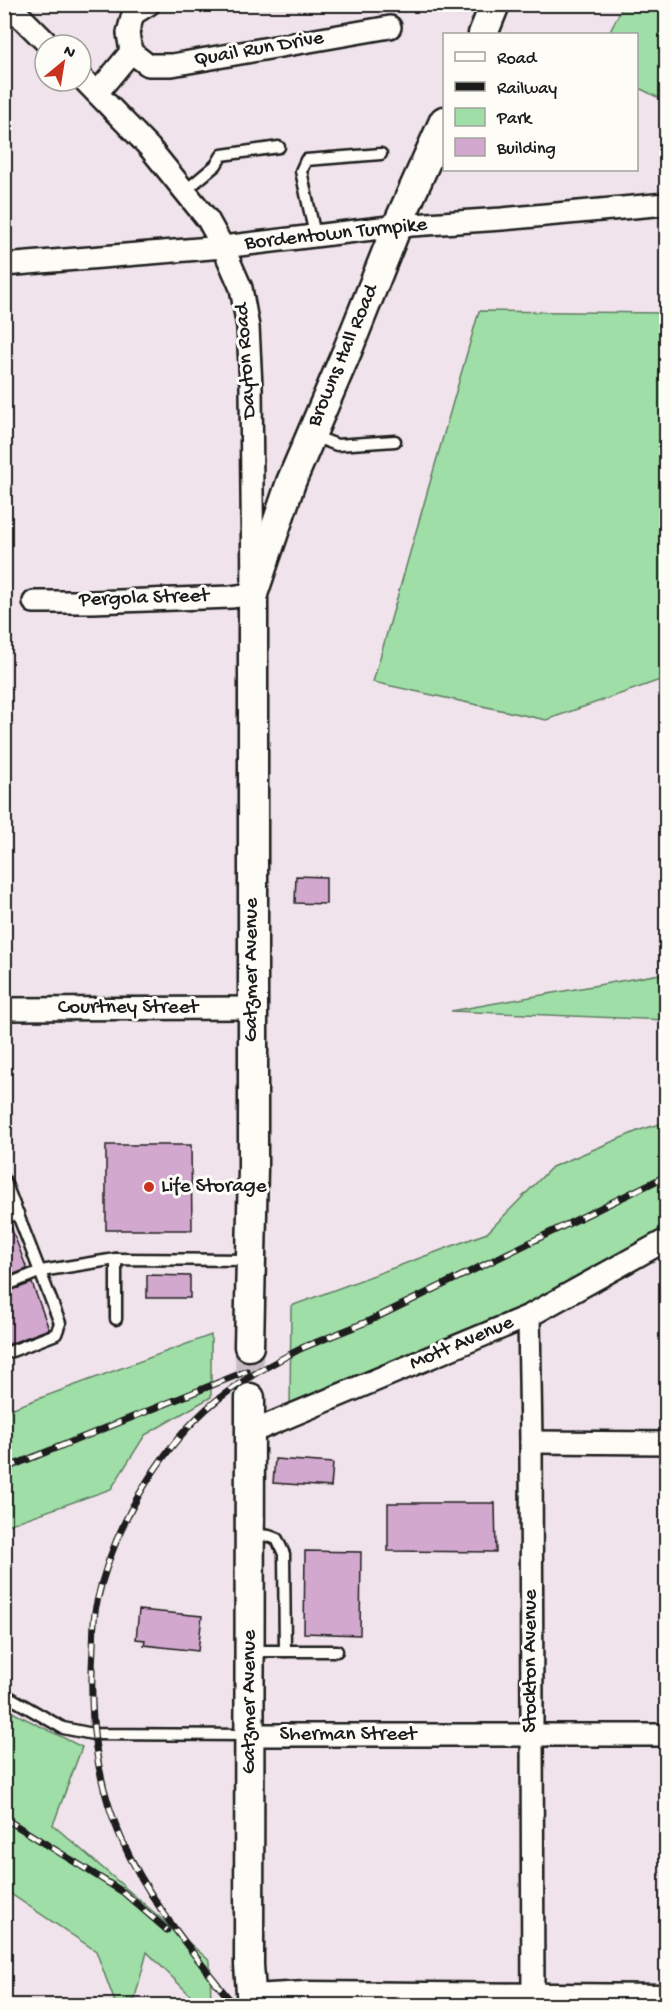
<svg xmlns="http://www.w3.org/2000/svg" width="671" height="2010" font-family="'Gochi Hand',sans-serif">
<style>
.green{fill:#9fdea7;stroke:#5e7d62;stroke-width:1.5}
.building{fill:#d2a8ce;stroke:#1c1c1c;stroke-width:1.5}
.lines{fill:none;stroke-linecap:round;stroke-linejoin:round}
.secondary-tunnel{stroke:#c6bbc2;stroke-width:28;stroke-dasharray:28 14;stroke-linecap:butt}
.lane-casing{stroke:#1c1c1c;stroke-width:15}
.street-casing{stroke:#1c1c1c;stroke-width:26}
.secondary-casing{stroke:#1c1c1c;stroke-width:33}
.lane{stroke:#fdfcf7;stroke-width:10}
.street{stroke:#fdfcf7;stroke-width:21}
.secondary{stroke:#fdfcf7;stroke-width:28}
.rail-casing{stroke:#1c1c1c;stroke-width:7}
.rail{stroke:#fdfcf7;stroke-width:4.5;stroke-dasharray:14;stroke-linecap:butt}
.poi-dot{fill:#c8321e;stroke:#fdfcf7;stroke-width:2}
.labels{text-anchor:middle;dominant-baseline:central;stroke-width:6;stroke-linejoin:round;paint-order:stroke}
.street-label{font-size:21px;fill:#1c1c1c;stroke:#fdfcf7}
.poi-label{font-size:21px;fill:#1c1c1c;stroke:#fdfcf7;text-anchor:start}
</style>
<rect width="100%" height="100%" fill="#f0e3eb"/>
<filter id="ink" filterUnits="userSpaceOnUse"><feTurbulence type="fractalNoise" baseFrequency=".0167" numOctaves="2"/><feDisplacementMap in="SourceGraphic" scale="12" xChannelSelector="R" yChannelSelector="G"/><feConvolveMatrix kernelMatrix="1 2 1 2 8 2 1 2 1" color-interpolation-filters="sRGB"/></filter>
<g filter="url(#ink)">
<g class="green">
<path d="M623 5H666V111L663 100 637 87 636 34H609Z"/>
<path d="M479 311 666 313V678L546 720 373 682Z"/>
<path d="M666 973V1020L451 1011Z"/>
<path d="M666 1122V1238L524 1315 290 1407 291 1306 487 1233 552 1167 640 1130Z"/>
<path d="M211 1335V1397L145 1435 111 1489 5 1526V1411Z"/>
<path d="M4 1708 82 1747 53 1825 210 1961 211 2005H200L147 1952 133 2005H116L96 1951 5 1890Z"/>
</g>
<g class="building">
<path d="M296 876 326 877V904L295 903Z"/>
<path d="M106 1145H191L192 1230H106Z"/>
<path d="M10 1224 27 1269 4 1278V1225Z"/>
<path d="M147 1275 190 1276V1298H147Z"/>
<path d="M32 1283 49 1329 4 1346V1293Z"/>
<path d="M275 1459 333 1463 331 1487 273 1483Z"/>
<path d="M388 1503H495L496 1552 388 1551Z"/>
<path d="M305 1551 361 1552 360 1635 304 1633Z"/>
<path d="M139 1610 202 1616 198 1651 144 1645 145 1640 136 1639Z"/>
</g>
<g class="lines">
<path class="secondary-tunnel" d="M249 1346 250 1398"/>
<defs>
<g id="lane">
<path d="M185 191 216 165 222 155 279 147"/>
<path d="M315 235 301 171 306 160 381 154"/>
<path d="M313 436 337 445 395 441"/>
<path d="M4 1179 60 1323 56 1334 4 1354"/>
<path d="M4 1218 18 1213"/>
<path d="M4 1286 41 1271 116 1259"/>
<path d="M116 1319V1259L250 1260"/>
<path d="M250 1534 269 1536 277 1539 284 1554 285 1651"/>
<path d="M251 1651H337"/>
<path d="M4 1694 63 1728 93 1734 249 1735"/>
</g>
<g id="street">
<path d="M8 4 49 45"/>
<path d="M131 52 148 65H172L390 27"/>
<path d="M97 93 131 52 128 33 133 14 149 4"/>
<path d="M4 265 223 247 397 226 502 219 666 204"/>
<path d="M34 602H92L231 597 253 594 251 386 248 327 241 288 223 247 208 220 149 147 81 77"/>
<path d="M4 1009 252 1008"/>
<path d="M529 1316 531 1442 533 2006"/>
<path d="M249 1433 529 1316 666 1240"/>
<path d="M531 1442 666 1443"/>
<path d="M249 1735H666"/>
</g>
<g id="secondary">
<path d="M483 34 495 4"/>
<path d="M249 1346 253 1168V594L291 482 348 349 397 226 444 121"/>
<path d="M250 1398 249 1965 252 2006"/>
<path d="M252 1999 306 1996 666 1999"/>
</g>
</defs>
<use href="#lane" class="lane-casing"/>
<use href="#street" class="street-casing"/>
<use href="#secondary" class="secondary-casing"/>
<use href="#lane" class="lane"/>
<use href="#street" class="street"/>
<use href="#secondary" class="secondary"/>
<defs>
<g id="rail">
<path d="M302 1348 369 1321 666 1176"/>
<path d="M4 1469 247 1371"/>
<path d="M4 1818 123 1892 167 1930"/>
<path d="M212 1978 235 2006"/>
<path d="M218 1985C181 1938 145 1893 121 1838 94 1776 89 1713 93 1647 94 1633 93 1619 96 1606 110 1539 147 1469 195 1420 227 1387 267 1366 308 1345"/>
</g>
</defs>
<use href="#rail" class="rail-casing"/>
<use href="#rail" class="rail"/>
</g>
</g>
<circle class="poi-dot" cx="149" cy="1187" r="6"/>
<g class="labels">
<g class="street-label">
<text transform="translate(259 50) rotate(-10)">Quail Run Drive</text>
<text transform="translate(336 235) rotate(-6)">Bordentown Turnpike</text>
<text transform="translate(344 356) rotate(-67)">Browns Hall Road</text>
<text transform="translate(247 361) rotate(-94)">Dayton Road</text>
<text transform="translate(144 599) rotate(-2)">Pergola Street</text>
<text transform="translate(252 970) rotate(-90)">Gatzmer Avenue</text>
<text x="128" y="1008">Courtney Street</text>
<text transform="translate(462 1344) rotate(-23)">Mott Avenue</text>
<text transform="translate(531 1661) rotate(-90)">Stockton Avenue</text>
<text transform="translate(250 1702) rotate(-90)">Gatzmer Avenue</text>
<text x="348" y="1735">Sherman Street</text>
</g>
<g class="poi-label">
<text x="161" y="1187">Life Storage</text>
</g>
</g>
<rect width="671" height="2010" fill="none" stroke="#fdfcf7" stroke-width="24"/>
<rect x="12" y="12" width="647" height="1986" fill="none" stroke="#1c1c1c" stroke-width="2" filter="url(#ink)"/>
<rect x="443" y="33" width="195" height="138" fill="#fdfcf7" stroke="#a3a29f" stroke-width="1.5"/>
<rect x="455" y="52" width="30" height="9" fill="#fdfcf7" stroke="#a3a29f" stroke-width="1.5"/>
<text x="497" y="63" font-size="18" fill="#1c1c1c">Road</text>
<rect x="455" y="82" width="30" height="9" fill="#1c1c1c" stroke="#a3a29f" stroke-width="1.5"/>
<text x="497" y="93" font-size="18" fill="#1c1c1c">Railway</text>
<rect x="455" y="108" width="30" height="18" fill="#9fdea7" stroke="#a3a29f" stroke-width="1.5"/>
<text x="497" y="123" font-size="18" fill="#1c1c1c">Park</text>
<rect x="455" y="138" width="30" height="18" fill="#d2a8ce" stroke="#a3a29f" stroke-width="1.5"/>
<text x="497" y="153" font-size="18" fill="#1c1c1c">Building</text>
<g transform="translate(63 63) rotate(30)"><circle r="28" fill="#fdfcf7" stroke="#a3a29f" stroke-width="1.5"/>
<path d="M0-4.5L10 22L0 15L-10 22Z" fill="#c8321e"/>
<text y="-9" font-size="16" font-weight="bold" text-anchor="middle" fill="#1c1c1c">N</text>
</g>
</svg>
